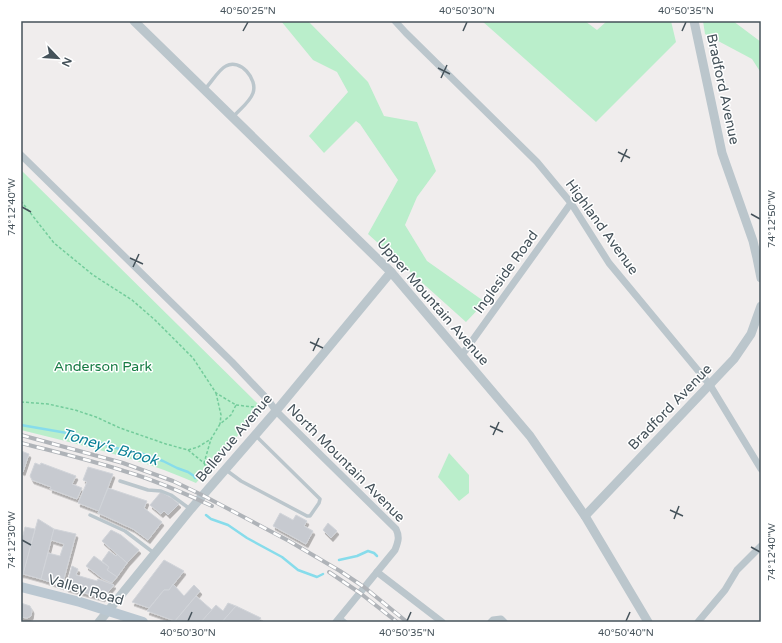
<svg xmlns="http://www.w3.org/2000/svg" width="782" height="643" font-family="'Varela Round',sans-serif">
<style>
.green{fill:#baeecb}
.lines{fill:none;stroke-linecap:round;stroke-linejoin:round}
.stream{stroke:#87dceb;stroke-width:2.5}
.building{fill:#c7cad0;stroke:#d1d4d9;filter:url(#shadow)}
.path{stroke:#73cc9b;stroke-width:1.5;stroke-dasharray:3 2;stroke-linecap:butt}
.service{stroke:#bbc6cc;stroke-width:3.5}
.minor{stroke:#bbc6cc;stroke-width:7}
.tertiary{stroke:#bbc6cc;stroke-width:9}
.secondary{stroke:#bac7d1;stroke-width:10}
.rail-casing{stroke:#afb3b8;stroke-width:4}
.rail{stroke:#fff;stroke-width:2.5;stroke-dasharray:8;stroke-linecap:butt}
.ticks{fill:none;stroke:#45525a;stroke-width:1.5}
.labels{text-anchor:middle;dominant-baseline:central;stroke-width:3;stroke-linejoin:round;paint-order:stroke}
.street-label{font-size:14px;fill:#45525a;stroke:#fff}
.park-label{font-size:14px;fill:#167b43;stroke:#fff}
.water-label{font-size:15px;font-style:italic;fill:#0c8298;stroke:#fff}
.neatline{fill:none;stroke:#45525a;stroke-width:1.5}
.ticks-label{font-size:10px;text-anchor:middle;fill:#45525a}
</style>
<defs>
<filter id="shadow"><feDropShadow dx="2" dy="3.5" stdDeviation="0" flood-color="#0004"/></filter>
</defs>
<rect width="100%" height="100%" fill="#f0eded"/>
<g class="green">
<path d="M281 21H308L368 82 384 116 417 122 436 171 417 197 405 225 427 261 485 302 466 322 368 234 398 180 360 124 356 121 324 153 309 136 348 92 337 72 313 60Z"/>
<path d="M482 21H585L597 30 607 21H671L676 42 596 122Z"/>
<path d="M703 21H733L761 42V73L752 59 705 34Z"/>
<path d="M21 170 262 408 196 483C140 458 80 445 21 430Z"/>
<path d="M449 453 469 475V493L459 501 438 477Z"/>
</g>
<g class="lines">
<g class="stream">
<path d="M21 425 67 433 123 450 140 453 163 461 177 468 188 472 194 476 195 478"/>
<path d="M206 515 211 519 228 525 247 538 282 557 298 570 317 577 323 574"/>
<path d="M339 560 357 556 368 551 374 553 377 556"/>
</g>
</g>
<g class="building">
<path d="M21 451 29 454 23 472 21 471Z"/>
<path d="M35 463 40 465 41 463 76 476 72 484 82 488 77 499 50 489 51 487 32 480 30 476Z"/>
<path d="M88 467 113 474 99 511 78 503 87 482 83 480Z"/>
<path d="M108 488 147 501 144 508 162 522 148 540 133 529 98 513Z"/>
<path d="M161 492 172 498 179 504 168 515 164 511 161 514 150 505Z"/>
<path d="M280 513 293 520 296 515 307 521 304 526 313 531 306 544 273 526Z"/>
<path d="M38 519 54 529 41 579 23 574Z"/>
<path d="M328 523 337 531 331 538 323 530Z"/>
<path d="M25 527 35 529 23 574H21V543Z"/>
<path d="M54 529 76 534 62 586 41 579 48 553 60 556 64 544 51 540Z"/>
<path d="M111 530 121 535 139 550 127 563 102 541Z"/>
<path d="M109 551 116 556 117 554 127 563 117 577 107 570 109 567 102 561Z"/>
<path d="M94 556 109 567 107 570 117 577 112 583 103 579 86 566Z"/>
<path d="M164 560 184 571 169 590H164L149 608 132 602Z"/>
<path d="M72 566 78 569 76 575 97 581 98 579 114 585 103 598 66 588Z"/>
<path d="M173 584 184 596 194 585 200 591 175 621 147 611 164 590H169Z"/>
<path d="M196 596 212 610 201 622H178L175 621Z"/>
<path d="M21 603 30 606 32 610 31 616 27 618 21 617Z"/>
<path d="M228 603 236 606 222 622H201L216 605 223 611Z"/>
<path d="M236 606 261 618 258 622H222Z"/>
</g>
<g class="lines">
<g class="path">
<path d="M21 201 54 243 93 275 132 300 155 320 193 358 216 393 236 405 231 415 220 424 211 439 198 447 188 450 166 444 120 428 96 417 75 410 48 404 21 402"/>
<path d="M216 393 221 415 220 424"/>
<path d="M236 405 262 408 263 406"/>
<path d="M188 450 204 463 211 439"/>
<path d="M204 463 209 473"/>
</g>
<g class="service">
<path d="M205 89C211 83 219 69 226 66 240 58 258 79 253 93 250 102 239 110 233 117"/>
<path d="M226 470 241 481 307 516H310L319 503 320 499 256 436"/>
<path d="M120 481 148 490 161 491 171 495 190 509"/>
<path d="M90 515 125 531 154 553"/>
<path d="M340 617 346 622"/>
</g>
<g class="minor">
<path d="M395 21 406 33 537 162 571 203 609 263 710 385 761 469"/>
<path d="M21 155 232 362 269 401 276 411 396 529C400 537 398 542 395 550L336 622"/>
<path d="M462 355 571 203"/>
<path d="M377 572 442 622"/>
<path d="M491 622 493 620 501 619 504 622"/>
<path d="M698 622 725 590 737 570 761 546"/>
</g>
<g class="tertiary">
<path d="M134 21 391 272 530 436 585 516 648 622"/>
<path d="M694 21 722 153 753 241 757 258 761 278"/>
<path d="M585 516 734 359 751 334 761 306"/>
<path d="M99 622 191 509 276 411 391 272"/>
</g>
<path class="secondary" d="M21 587 80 602 143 622"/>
<defs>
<g id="rail">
<path d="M21 435 123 463 173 481 204 496 289 541 340 571 364 587 407 622"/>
<path d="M21 443C56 452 90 460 124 471 155 480 184 493 212 506"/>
<path d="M329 572 360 593 397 622"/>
</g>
</defs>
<use href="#rail" class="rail-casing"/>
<use href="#rail" class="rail"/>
</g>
<path class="ticks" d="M243 31 248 22M463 31 467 22M682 31 686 22M438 68 450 74M441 78 447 65M618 152 630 158M621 162 627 149M22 207 31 212M751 214 760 219M130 258 143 264M133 267 139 254M310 342 323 348M313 351 319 338M490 426 503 432M493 435 499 422M670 510 683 516M674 519 679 506M22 540 31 545M751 547 760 552M188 621 192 612M407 621 411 612M626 621 630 612"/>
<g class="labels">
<g class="street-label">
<text transform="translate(723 89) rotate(78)">Bradford Avenue</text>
<text transform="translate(602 227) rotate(54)">Highland Avenue</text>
<text transform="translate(506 272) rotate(-54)">Ingleside Road</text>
<text transform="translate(433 302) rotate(49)">Upper Mountain Avenue</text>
<text transform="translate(670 407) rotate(-46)">Bradford Avenue</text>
<text transform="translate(234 438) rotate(-50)">Bellevue Avenue</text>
<text transform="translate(346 463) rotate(45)">North Mountain Avenue</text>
<text transform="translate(86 590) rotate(16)">Valley Road</text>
</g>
<g class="park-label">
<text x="103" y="366">Anderson Park</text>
</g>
<g class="water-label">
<text transform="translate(110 447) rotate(16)">Toney's Brook</text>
</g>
</g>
<rect width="782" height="643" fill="none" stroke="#ffffff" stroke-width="44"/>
<g transform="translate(58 58) rotate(115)" stroke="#ffffff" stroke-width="3" paint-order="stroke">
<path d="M0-3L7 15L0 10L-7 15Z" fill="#45525a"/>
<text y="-6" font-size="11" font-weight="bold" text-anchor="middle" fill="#45525a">N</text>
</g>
<rect x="22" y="22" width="738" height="599" class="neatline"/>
<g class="ticks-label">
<text x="248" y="14">40°50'25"N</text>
<text x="467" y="14">40°50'30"N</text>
<text x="686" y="14">40°50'35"N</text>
<text transform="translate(11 207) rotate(-90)" y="4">74°12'40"W</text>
<text transform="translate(771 219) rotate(-90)" y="4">74°12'50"W</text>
<text transform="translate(11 540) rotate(-90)" y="4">74°12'30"W</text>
<text transform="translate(771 552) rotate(-90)" y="4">74°12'40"W</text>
<text x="188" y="636">40°50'30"N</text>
<text x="407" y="636">40°50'35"N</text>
<text x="626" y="636">40°50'40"N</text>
</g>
</svg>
